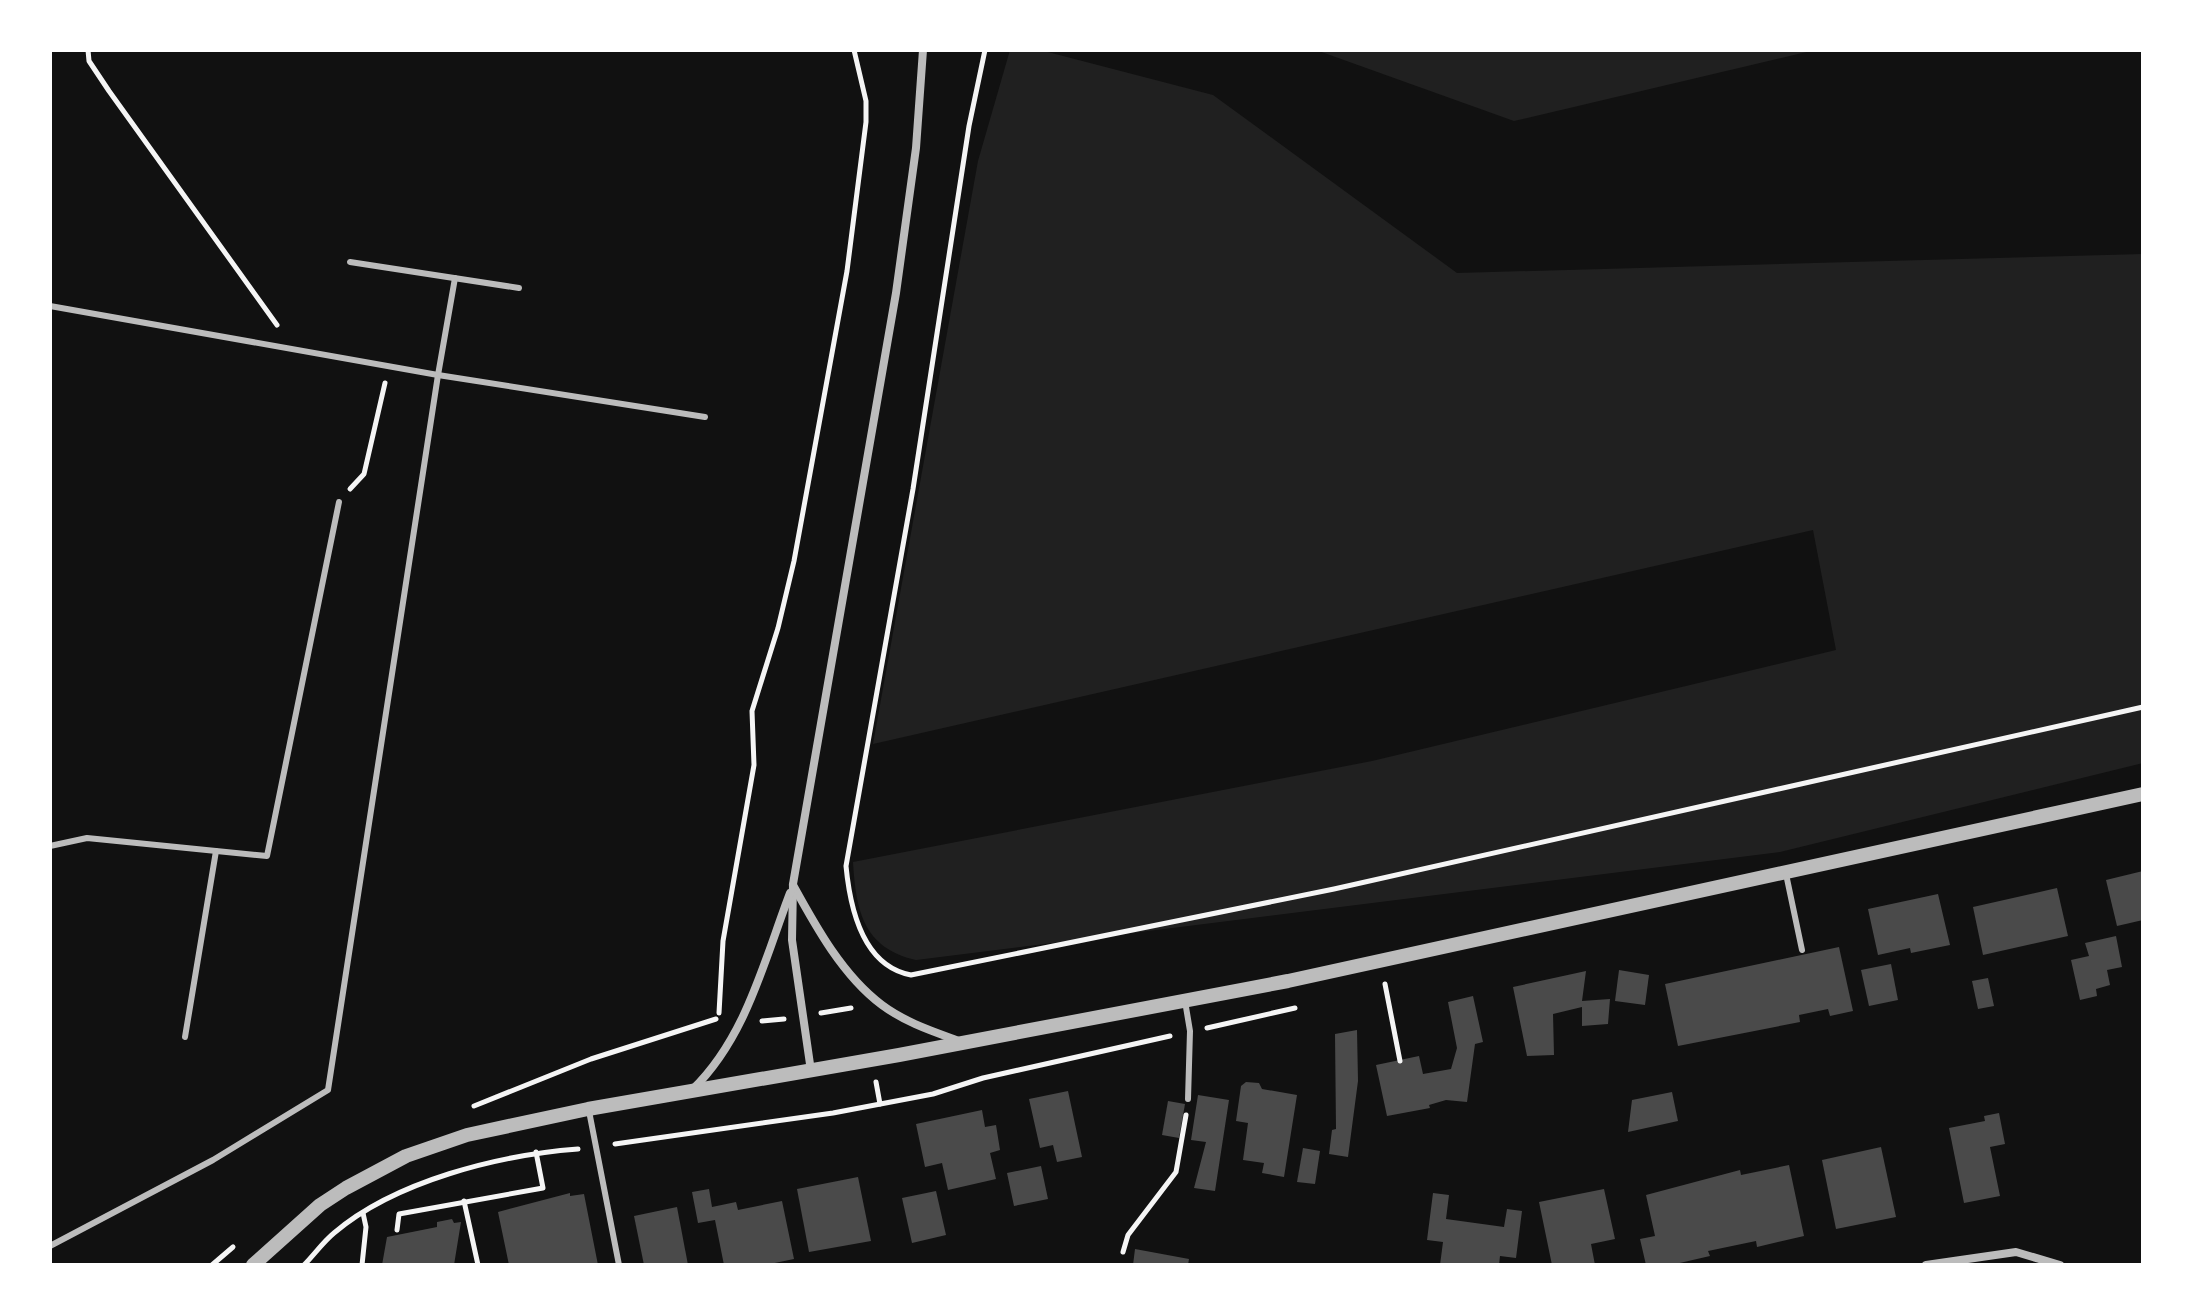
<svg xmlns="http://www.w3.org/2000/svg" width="2193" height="1315" font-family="Georgia,serif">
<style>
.green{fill:#202020}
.building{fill:#4a4a4a}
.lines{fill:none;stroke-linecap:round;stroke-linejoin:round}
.path{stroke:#f5f5f5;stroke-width:5}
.service{stroke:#bcbcbc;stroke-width:6}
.minor{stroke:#bcbcbc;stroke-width:8}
.tertiary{stroke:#bcbcbc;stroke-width:14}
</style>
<rect width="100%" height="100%" fill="#111"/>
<g class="green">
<path d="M1010 50H1040L1213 95 1457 273 2143 254V763L1780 852 916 960C863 948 856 910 853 862L1372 761 1836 650 1813 530 873 744 978 161Z"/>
<path d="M1316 50H1815L1514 121Z"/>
</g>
<g class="building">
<path d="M2143 871V920L2117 926 2106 880Z"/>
<path d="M2057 888 2068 936 1983 955 1973 907Z"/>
<path d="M1938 894 1950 945 1911 953 1910 948 1878 955 1868 909Z"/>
<path d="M2116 936 2122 967 2107 970 2110 985 2096 989 2097 996 2080 1000 2071 960 2089 956 2085 943Z"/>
<path d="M1839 947 1853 1011 1830 1016 1828 1009 1799 1015 1800 1022 1678 1046 1665 984Z"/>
<path d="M1891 964 1898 1000 1869 1006 1861 970Z"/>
<path d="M1619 970 1649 975 1645 1005 1615 1001Z"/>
<path d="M1586 971 1582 1001 1610 999 1608 1024 1582 1026V1007L1553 1014 1554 1055 1527 1056 1513 987Z"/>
<path d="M1988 978 1994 1006 1978 1009 1972 981Z"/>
<path d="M1473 996 1483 1042 1475 1044 1467 1102 1446 1100 1429 1105 1430 1108 1387 1116 1376 1065 1419 1056 1423 1074 1451 1069 1457 1048 1448 1002Z"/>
<path d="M1357 1030 1358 1081 1348 1157 1329 1154 1332 1130 1336 1129 1335 1034Z"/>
<path d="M1246 1082 1259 1083 1262 1089 1297 1095 1284 1177 1262 1173 1264 1163 1243 1160 1248 1123 1236 1121 1241 1086Z"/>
<path d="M1068 1091 1082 1157 1057 1162 1053 1145 1040 1148 1029 1099Z"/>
<path d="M1672 1092 1678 1121 1628 1132 1632 1100Z"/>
<path d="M1198 1095 1229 1100 1215 1191 1194 1188 1206 1142 1191 1140Z"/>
<path d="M1168 1101 1185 1104 1179 1138 1162 1135Z"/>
<path d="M982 1110 985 1127 996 1125 1000 1150 990 1153 996 1179 948 1190 942 1163 925 1167 916 1124Z"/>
<path d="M1999 1113 2005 1144 1990 1147 2000 1196 1964 1203 1949 1128 1985 1121 1984 1116Z"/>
<path d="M1881 1147 1896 1217 1836 1229 1822 1160Z"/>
<path d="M1303 1148 1320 1151 1315 1184 1297 1182Z"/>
<path d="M1789 1165 1804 1236 1757 1247 1756 1241 1708 1251 1710 1256 1671 1265H1646L1640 1239 1655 1236 1646 1195 1740 1170 1741 1175Z"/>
<path d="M1041 1166 1048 1199 1014 1206 1007 1173Z"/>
<path d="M858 1177 871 1241 809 1252 797 1189Z"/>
<path d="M709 1189 712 1207 736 1202 738 1210 782 1201 794 1259 765 1265H724L715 1220 698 1223 692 1192Z"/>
<path d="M1604 1189 1615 1239 1591 1244 1595 1265H1552L1539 1202Z"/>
<path d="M936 1191 946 1235 912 1243 902 1198Z"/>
<path d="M570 1193V1196L584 1194 598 1265H509L498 1212Z"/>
<path d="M1433 1193 1449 1195 1446 1219 1504 1227 1507 1209 1522 1211 1516 1258 1500 1256 1499 1265H1440L1443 1242 1427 1240Z"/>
<path d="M677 1207 688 1265H644L634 1216Z"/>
<path d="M452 1219 454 1223 461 1222 454 1265H382L387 1237 437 1227V1222Z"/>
<path d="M1135 1249 1189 1259 1188 1265H1133Z"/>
</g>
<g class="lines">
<g class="path">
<path d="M88 50 89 61 109 91 277 325"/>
<path d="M985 50 969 126 913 489 846 866C850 908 863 966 911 975L1334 889 2143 707"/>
<path d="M350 489 364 474 385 383"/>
<path d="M1385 984 1400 1061"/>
<path d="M719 1013 723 941 754 765 752 711 778 628 794 561 847 271 866 122V101L854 50"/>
<path d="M821 1013 851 1008"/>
<path d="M762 1021 784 1019"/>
<path d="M1207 1028 1295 1008"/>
<path d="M876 1082 880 1104"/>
<path d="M474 1106 591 1059 716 1019"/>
<path d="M615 1144 833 1113 933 1094 983 1078 1170 1036"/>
<path d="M464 1201 478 1265"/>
<path d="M397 1230 399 1214 543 1188 536 1152"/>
<path d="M1123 1252 1128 1235 1176 1172 1186 1115"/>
<path d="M212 1265 233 1247"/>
<path d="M304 1265C314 1255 323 1242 334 1233 395 1181 499 1155 578 1149"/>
<path d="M362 1265 366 1227 363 1213"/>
</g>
<g class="service">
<path d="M350 262 519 288"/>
<path d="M455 278 438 375 705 417"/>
<path d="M50 306 438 375 328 1090 213 1160 50 1246"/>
<path d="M50 846 87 838 267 856 339 502"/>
<path d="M1786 874 1802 950"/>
<path d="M1185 1001 1190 1031 1188 1099"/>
<path d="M185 1037 216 851"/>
<path d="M589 1111 619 1265"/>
</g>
<g class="minor">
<path d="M793 885C816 927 843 976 882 1005 906 1023 935 1032 962 1042"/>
<path d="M811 1071 792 940 793 884 896 293 916 148 923 50"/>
<path d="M692 1090C746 1038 764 961 790 893"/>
<path d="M1926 1265 2016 1252 2060 1265"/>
</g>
<path class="tertiary" d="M253 1265 320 1205 346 1188 406 1156 467 1135 588 1109 899 1055 1288 981 2143 794"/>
</g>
<rect width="2193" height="1315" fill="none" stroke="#ffffff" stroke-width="104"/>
</svg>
